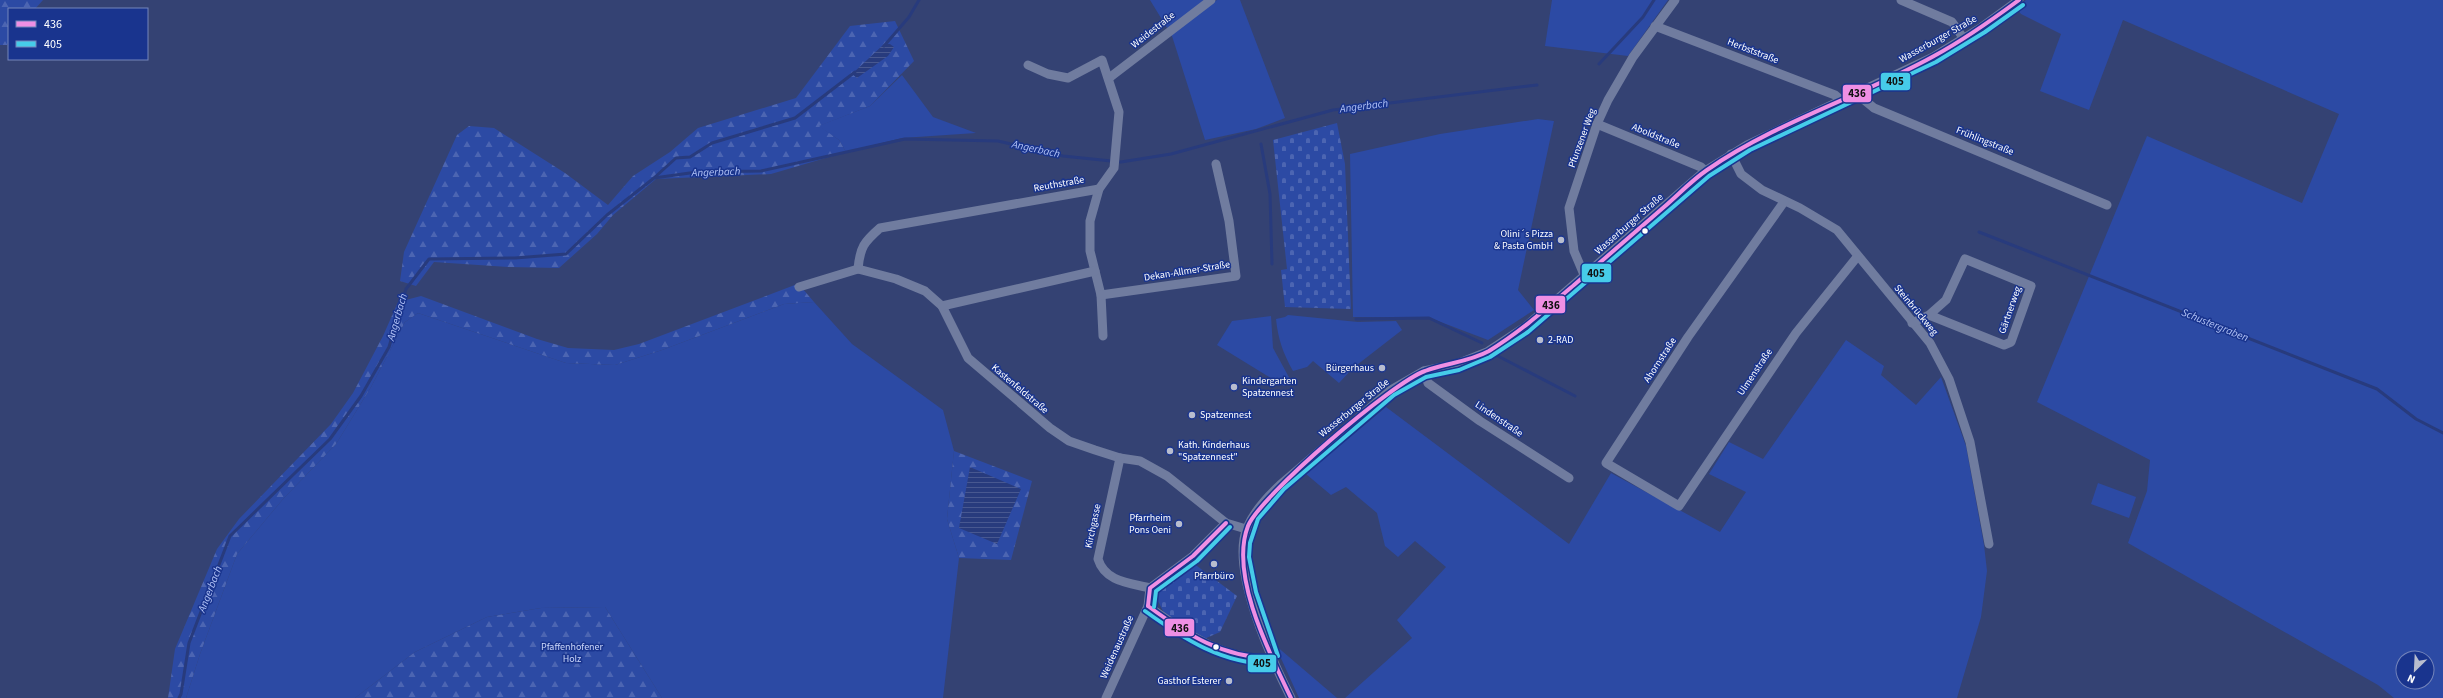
<svg xmlns="http://www.w3.org/2000/svg" width="2443" height="698" font-family="'Source Sans 3',sans-serif">
<style>
.green{fill:#2c4aa4;fill-rule:evenodd}
.forest{fill:url(#forest-firs)}
.cemetery{fill:url(#cemetery-stones)}
.water{fill:url(#water-rules)}
.lines{fill:none;stroke-linecap:round;stroke-linejoin:round}
.stream{stroke:#283b7d;stroke-width:3}
.minor{stroke:#707c9f;stroke-width:9}
.bus-1-casing{stroke:#19348e;stroke-width:7}
.bus-2-casing{stroke:#19348e;stroke-width:7}
.bus-1{stroke:#ef8fe4;stroke-width:4}
.bus-2{stroke:#46cce9;stroke-width:4}
.bus-dot{fill:#fff;stroke:#19348e;stroke-width:1.5}
.poi-dot{fill:#b8bdce;stroke:#19348e;stroke-width:1.5}
.labels{text-anchor:middle;dominant-baseline:central;stroke-width:3;stroke-linejoin:round;paint-order:stroke}
.street-label{font-size:10px;fill:#fff;stroke:#19348e}
.poi-label{font-size:10px;fill:#fff;stroke:#19348e;text-anchor:end}
.park-label{font-size:10px;fill:#cbd7fa;stroke:#19348e}
.water-label{font-size:11px;font-style:italic;fill:#b1c2f6;stroke:#19348e}
.line-badge{stroke:#19348e;stroke-width:1.5}
.pale-badge-label{font-size:11px;text-anchor:middle;font-weight:bold;fill:#111}
</style>
<defs>
<pattern id="forest-firs" width="22" height="20" patternUnits="userSpaceOnUse"><rect width="22" height="20" fill="#2c4aa4"/><path d="M5 1l3.5 6h-7zM16 11l3.5 6h-7z" fill="#4c65b2"/></pattern>
<pattern id="cemetery-stones" width="16" height="16" patternUnits="userSpaceOnUse"><rect width="16" height="16" fill="#2c4aa4"/><path d="M2 7V4a2 2 0 0 1 4 0v3zM10 15v-3a2 2 0 0 1 4 0v3z" fill="#4c65b2"/></pattern>
<pattern id="water-rules" width="6" height="5" patternUnits="userSpaceOnUse"><rect width="6" height="5" fill="#283b7d"/><path d="M0 2.5h6" fill="none" stroke="#485890"/></pattern>
</defs>
<rect width="100%" height="100%" fill="#344273"/>
<g class="green">
<path d="M1150 0H1203L1208 6 1217 0H1240L1285 118 1256 129 1205 140 1172 36Z"/>
<path d="M1552 0H1668L1628 56 1545 46Z"/>
<path d="M2026 0H2443V698H2394L2378 685 2128 543 2147 491 2150 460 2037 402 2147 136 2302 203 2339 114 2123 20 2089 110 2040 91 2061 34 2021 14 2016 8ZM2403 658H2427V682H2403Z"/>
<path d="M902 75 933 117 976 133 902 138 846 152 839 140 818 126 870 106Z"/>
<path d="M1538 119 1554 121 1518 290 1534 310 1488 340 1430 318 1353 317 1350 154 1440 134Z"/>
<path d="M814 302 852 344 943 410 954 451 947 519 959 558 943 698H662L605 607 541 608 487 617 415 652 355 698H186L200 654 237 554 283 499 336 444 371 387 405 322 418 313 566 363 615 365 662 350 784 304Z"/>
<path d="M1288 315 1358 322 1396 321 1402 330 1353 368 1339 383 1313 361 1307 367 1293 371C1283 353 1278 339 1276 319L1285 317Z"/>
<path d="M1271 316 1273 348 1291 381 1284 386 1217 345 1232 321Z"/>
<path d="M1846 340 1884 366 1881 375 1916 405 1941 377 1966 446 1984 545 1987 571 1981 617 1957 698H1345L1412 638 1397 620 1446 567 1415 541 1398 557 1385 546 1377 513 1346 487 1331 495 1306 474 1386 407 1569 544 1611 473 1720 532 1746 492 1709 474 1729 442 1763 459Z"/>
<path d="M2098 483 2136 497 2129 518 2091 504Z"/>
<path d="M1275 645 1337 698H1299Z"/>
</g>
<g class="forest">
<path d="M0 0H43L35 9H9V42L7 45H0Z"/>
<path d="M895 21 914 61 870 106 819 126 839 140 846 152 771 174 656 179 613 215 597 234 559 268 508 267 434 262 416 286 400 281 404 252 457 135 469 126 494 128 565 173 608 205 633 176 670 152 698 128 796 98 850 26Z"/>
<path d="M800 283 802 288 814 302 784 304 662 350 615 365 566 363 418 313 405 322 371 387 336 444 283 499 237 554 200 654 186 698H168L175 649 217 549 239 519 331 424 353 393 383 336 398 302 421 296 537 339 568 348 614 350 639 344Z"/>
<path d="M954 451 1032 481 1011 560 959 558 947 519Z"/>
<path d="M605 607 662 698H355L415 652 487 617 541 608Z"/>
</g>
<g class="cemetery">
<path d="M1337 123 1345 164 1351 309 1285 307 1281 270 1287 269 1273 140Z"/>
<path d="M1193 563 1237 596 1220 632 1204 639 1164 613 1156 597 1162 586Z"/>
</g>
<g class="water">
<path d="M884 44H890L894 47 888 56 857 78 852 74Z"/>
<path d="M970 467 1021 489 997 544 959 528Z"/>
</g>
<g class="lines">
<g class="stream">
<path d="M884 46 909 17 919 0"/>
<path d="M1599 64 1643 17 1654 0"/>
<path d="M1261 144 1270 194 1272 264"/>
<path d="M655 177 676 158 690 157 712 143 795 118 855 72"/>
<path d="M1979 232 2377 389 2416 419 2443 433"/>
<path d="M1356 319 1429 318 1482 343"/>
<path d="M1496 355 1575 396"/>
<path d="M179 698 181 694 189 643 230 536 330 439 361 396 389 347 406 289 429 259 515 258 566 254 607 215 654 178 697 172 761 171 905 139 998 141 1063 156 1121 162 1171 154 1333 110 1537 85"/>
</g>
<g class="minor">
<path d="M1901 0 1952 22 1964 39"/>
<path d="M1655 26 1835 95 1841 100"/>
<path d="M1028 65 1048 74 1068 78 1102 60 1119 112 1114 168 1099 189 1090 221V251L1101 295 1103 336"/>
<path d="M1109 78 1211 0"/>
<path d="M1857 94 1874 108 2107 205"/>
<path d="M1597 124 1701 167 1705 171"/>
<path d="M1731 154 1741 174 1762 190 1800 208 1837 230 1930 343 1949 379 1970 442 1989 544"/>
<path d="M1784 202 1688 337 1606 463 1679 506 1796 333 1857 257"/>
<path d="M858 269C860 247 864 242 880 228L1099 189"/>
<path d="M1585 277 1574 251 1569 208 1597 124 1608 100 1633 57 1675 0"/>
<path d="M799 287 858 269 896 279 925 291 942 306 968 358 1050 428 1069 441 1095 450 1120 458 1140 461 1167 476 1226 523 1246 529"/>
<path d="M1101 295 1236 276 1229 221 1216 164"/>
<path d="M942 306 1095 271"/>
<path d="M1912 323 1929 315 2004 345 2011 342 2031 286 1965 259 1946 300 1929 315"/>
<path d="M1424 371 1428 383 1480 421 1569 478"/>
<path d="M1120 458 1098 559C1105 582 1130 583 1150 588"/>
<path d="M1148 606C1184 632 1225 662 1272 658"/>
<path d="M1106 698 1148 606 1150 588 1193 556 1226 523"/>
<path d="M1291 698C1272 660 1230 570 1247 528 1254 511 1267 497 1280 485L1391 390 1424 371 1457 364 1487 352 1525 327 1705 171 1747 145 1933 57 1982 27 2019 0"/>
</g>
<defs>
<g id="bus-1">
<path d="M1148 606C1186 634 1223 658 1272 658"/>
<path d="M1148 606 1150 588 1193 556 1226 523"/>
<path d="M1291 698C1270 654 1229 575 1248 526 1260 496 1393 382 1425 371 1446 363 1469 362 1489 351 1520 332 1547 308 1574 285 1604 259 1634 233 1664 207 1678 195 1691 181 1707 170 1776 122 1860 97 1934 56 1964 40 1992 20 2019 0"/>
</g>
<g id="bus-2">
<path d="M1154 607 1156 591 1197 561 1230 527"/>
<path d="M1145 611C1184 639 1222 664 1272 664"/>
<path d="M1278 656 1256 592 1249 557 1250 543 1258 519 1284 489 1394 395 1426 377 1459 370 1490 357 1528 332 1709 176 1750 150 1936 62 1985 32 2023 5"/>
</g>
</defs>
<use href="#bus-1" class="bus-1-casing"/>
<use href="#bus-2" class="bus-2-casing"/>
<use href="#bus-1" class="bus-1"/>
<use href="#bus-2" class="bus-2"/>
</g>
<g class="bus-dot">
<circle cx="1645" cy="231" r="3.5"/>
<circle cx="1216" cy="647" r="3.5"/>
</g>
<g class="poi-dot">
<circle cx="1561" cy="240" r="4"/>
<circle cx="1540" cy="340" r="4"/>
<circle cx="1382" cy="368" r="4"/>
<circle cx="1234" cy="387" r="4"/>
<circle cx="1192" cy="415" r="4"/>
<circle cx="1170" cy="451" r="4"/>
<circle cx="1179" cy="524" r="4"/>
<circle cx="1214" cy="564" r="4"/>
<circle cx="1229" cy="681" r="4"/>
</g>
<g class="labels">
<g class="street-label">
<text transform="translate(1153 30) rotate(-38)">Weidestraße</text>
<text transform="translate(1938 39) rotate(-29)">Wasserburger Straße</text>
<text transform="translate(1753 51) rotate(21)">Herbststraße</text>
<text transform="translate(1656 136) rotate(22)">Aboldstraße</text>
<text transform="translate(1582 138) rotate(-70)">Pfunzener Weg</text>
<text transform="translate(1985 141) rotate(22)">Frühlingstraße</text>
<text transform="translate(1059 184) rotate(-10)">Reuthstraße</text>
<text transform="translate(1629 224) rotate(-41)">Wasserburger Straße</text>
<text transform="translate(1187 271) rotate(-9)">Dekan-Allmer-Straße</text>
<text transform="translate(1916 310) rotate(50)">Steinbrückweg</text>
<text transform="translate(2010 310) rotate(-71)">Gärtnerweg</text>
<text transform="translate(1660 360) rotate(-57)">Ahornstraße</text>
<text transform="translate(1755 372) rotate(-56)">Ulmenstraße</text>
<text transform="translate(1020 389) rotate(40)">Kastenfeldstraße</text>
<text transform="translate(1354 408) rotate(-39)">Wasserburger Straße</text>
<text transform="translate(1499 419) rotate(34)">Lindenstraße</text>
<text transform="translate(1093 526) rotate(-78)">Kirchgasse</text>
<text transform="translate(1117 647) rotate(-66)">Weidenaustraße</text>
</g>
<g class="poi-label">
<text x="1553" y="234">Olini´s Pizza<tspan x="1553" dy="12">&amp; Pasta GmbH</tspan></text>
<text x="1548" y="340" text-anchor="start">2-RAD</text>
<text x="1374" y="368">Bürgerhaus</text>
<text x="1242" y="381" text-anchor="start">Kindergarten<tspan x="1242" dy="12">Spatzennest</tspan></text>
<text x="1200" y="415" text-anchor="start">Spatzennest</text>
<text x="1178" y="445" text-anchor="start">Kath. Kinderhaus<tspan x="1178" dy="12">"Spatzennest"</tspan></text>
<text x="1171" y="518">Pfarrheim<tspan x="1171" dy="12">Pons Oeni</tspan></text>
<text x="1214" y="576" text-anchor="middle">Pfarrbüro</text>
<text x="1221" y="681">Gasthof Esterer</text>
</g>
<g class="park-label">
<text x="572" y="647">Pfaffenhofener<tspan x="572" dy="12">Holz</tspan></text>
</g>
<g class="water-label">
<text transform="translate(1364 106) rotate(-7)">Angerbach</text>
<text transform="translate(1036 149) rotate(12)">Angerbach</text>
<text transform="translate(716 172) rotate(-2)">Angerbach</text>
<text transform="translate(397 317) rotate(-74)">Angerbach</text>
<text transform="translate(2215 325) rotate(22)">Schustergraben</text>
<text transform="translate(210 589) rotate(-69)">Angerbach</text>
</g>
</g>
<g class="line-badge">
<rect x="1880" y="72" width="31" height="19" rx="4" fill="#46cce9"/>
<rect x="1842" y="84" width="30" height="19" rx="4" fill="#ef8fe4"/>
<rect x="1581" y="263" width="31" height="20" rx="4" fill="#46cce9"/>
<rect x="1535" y="295" width="31" height="19" rx="4" fill="#ef8fe4"/>
<rect x="1164" y="618" width="31" height="19" rx="4" fill="#ef8fe4"/>
<rect x="1247" y="654" width="30" height="19" rx="4" fill="#46cce9"/>
</g>
<g class="pale-badge-label">
<text x="1895" y="85">405</text>
<text x="1857" y="97">436</text>
<text x="1596" y="277">405</text>
<text x="1551" y="309">436</text>
<text x="1180" y="632">436</text>
<text x="1262" y="667">405</text>
</g>
<rect x="8" y="8" width="140" height="52" fill="#19348e" stroke="#7585bb"/>
<rect x="16" y="21" width="20" height="6" fill="#ef8fe4" stroke="#7585bb"/>
<text x="44" y="28" font-size="12" fill="#ffffff">436</text>
<rect x="16" y="41" width="20" height="6" fill="#46cce9" stroke="#7585bb"/>
<text x="44" y="48" font-size="12" fill="#ffffff">405</text>
<g transform="translate(2415 670) rotate(204)"><circle r="19" fill="#19348e" stroke="#7585bb"/>
<path d="M0-3L7 15L0 10L-7 15Z" fill="#b8bdce"/>
<text y="-6" font-size="11" font-weight="bold" text-anchor="middle" fill="#ffffff">N</text>
</g>
</svg>
